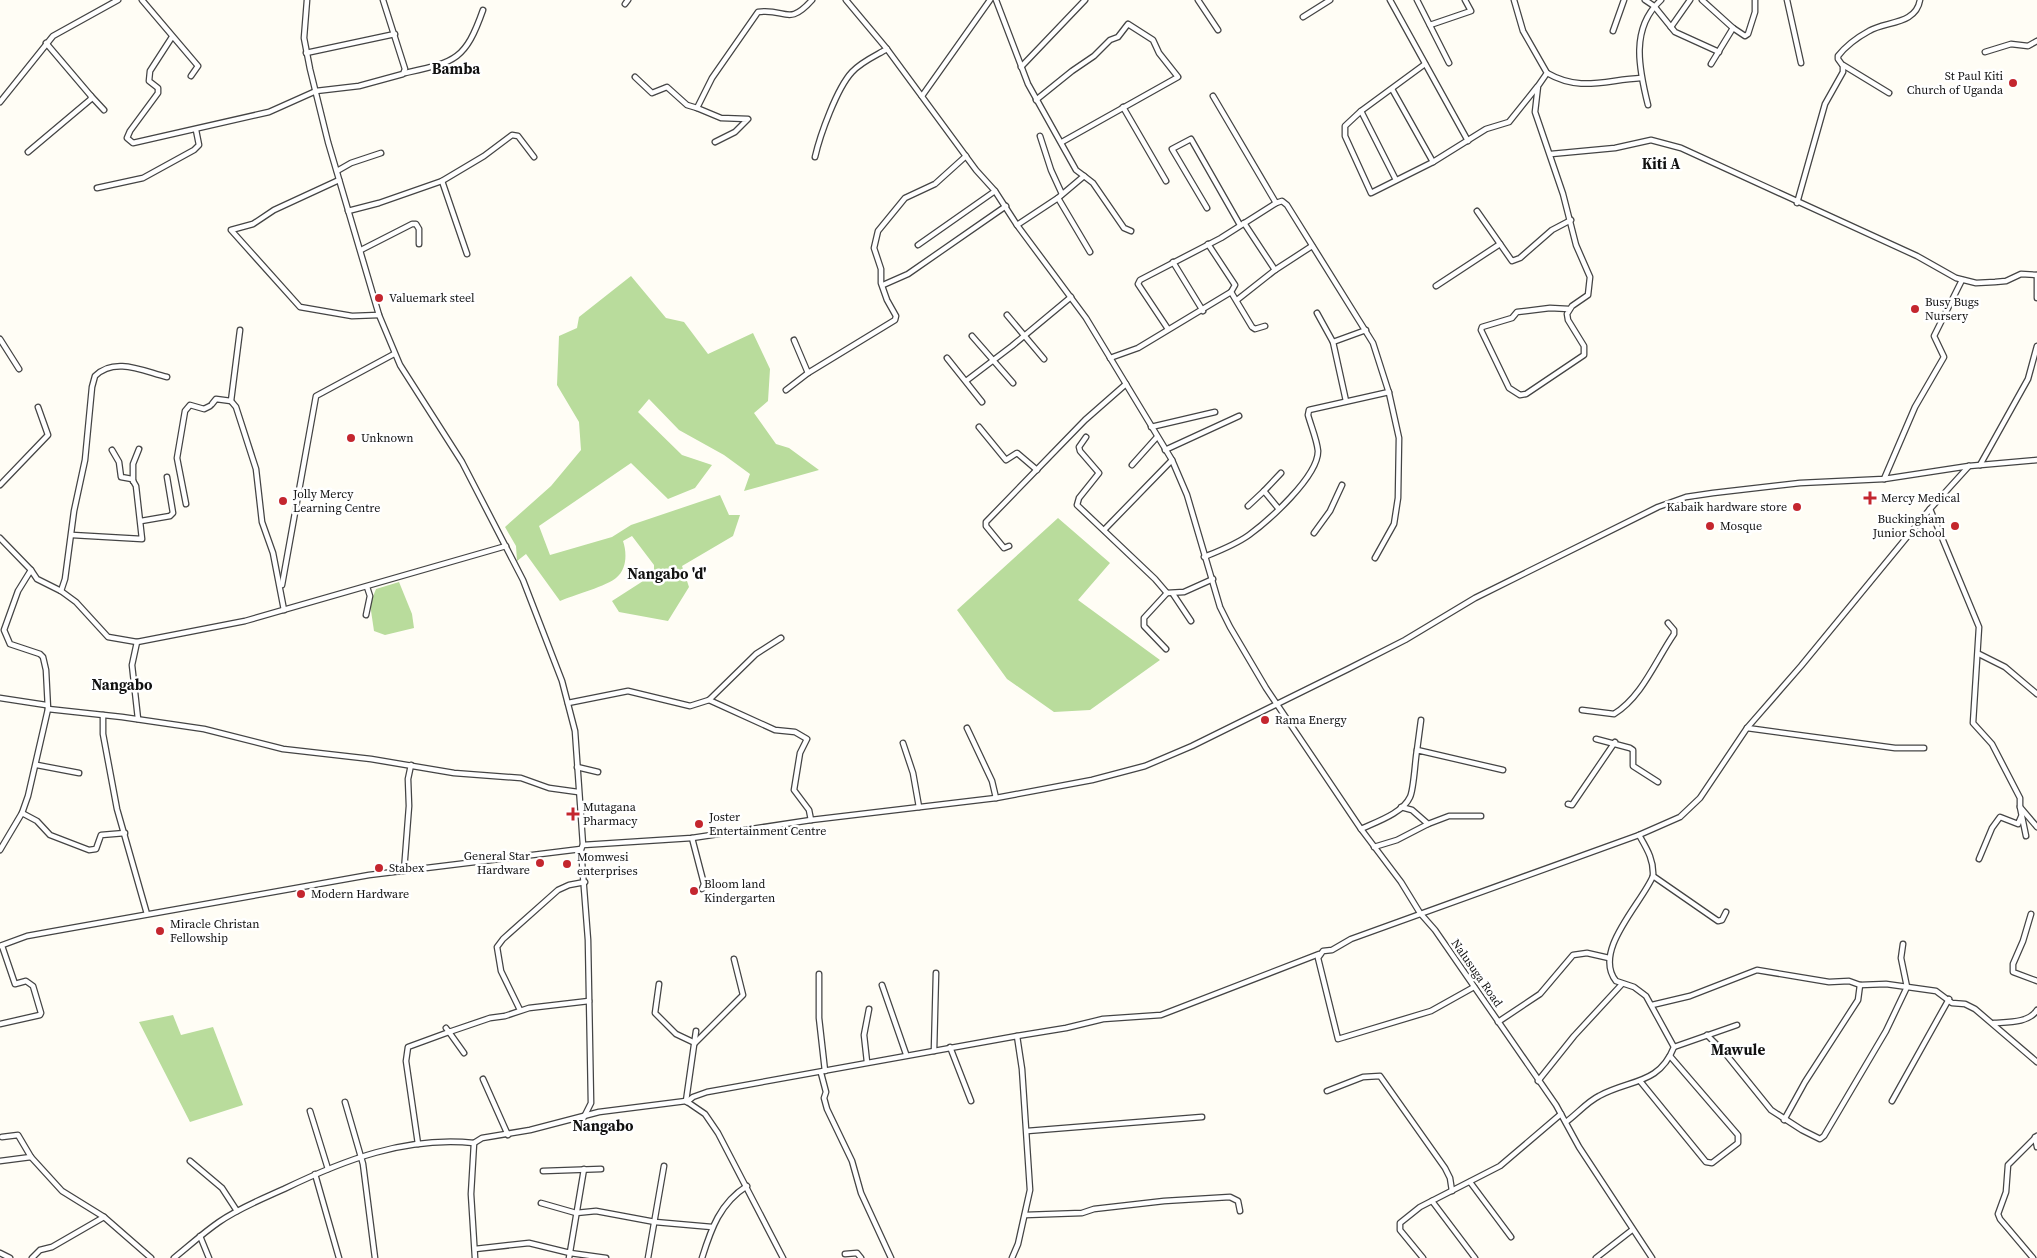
<svg xmlns="http://www.w3.org/2000/svg" width="2037" height="1258" font-family="'Source Serif 4',serif">
<style>
.forest{fill:#b9dc9c}
.lines{fill:none;stroke-linecap:round;stroke-linejoin:round}
.minor-casing{stroke:#444;stroke-width:7}
.minor{stroke:#fff;stroke-width:4.5}
.poi-dot{fill:#c4262e;stroke:#fff;stroke-width:2}
.labels{text-anchor:middle;dominant-baseline:central;stroke-width:5;stroke-linejoin:round;paint-order:stroke}
.poi-label{font-size:12px;fill:#111;stroke:#fff;text-anchor:start}
.street-label{font-size:12px;fill:#111;stroke:#fff}
.quarter-label{font-size:15px;font-weight:bold;fill:#111;stroke:#fff}
</style>
<rect width="100%" height="100%" fill="#fffdf5"/>
<g class="forest">
<path d="M631 276 666 318 684 322 708 354 753 333 770 369 768 401 754 413 776 444 789 448 819 470 744 491 750 474 724 455 679 430 649 399 638 412 682 455 712 465 695 488 668 499 631 463 539 526 550 555 612 537 631 525 720 495 729 515H740L733 536 682 566 689 587 668 621 619 612 612 601 654 574V565L632 536 623 541C627 553 627 569 616 578 609 585 572 596 560 601L526 554 517 561 516 546 505 527 551 486 581 450 579 422 557 385 559 336 577 328 579 317Z"/>
<path d="M1058 518 1110 563 1078 600 1160 660 1090 710 1054 712 1007 679 957 610Z"/>
<path d="M399 582 412 614 414 628 385 635 374 631 370 604 376 589Z"/>
<path d="M173 1015 181 1035 213 1027 243 1105 190 1122 139 1022Z"/>
</g>
<g class="lines">
<defs>
<g id="minor">
<path d="M142 0 198 66 191 76"/>
<path d="M307 0 304 38 310 69 328 142 379 315 400 365 462 462 523 580 562 681 575 731 583 845"/>
<path d="M846 0 887 49 976 170 995 191 1017 225 1086 318 1172 460 1187 495 1220 607 1230 627 1266 688 1361 829 1401 882 1420 913 1435 930 1556 1105 1579 1147 1652 1258"/>
<path d="M996 0 1028 84 1076 170 1084 176 1058 198 1017 225"/>
<path d="M1198 0 1218 30"/>
<path d="M1390 0 1468 141"/>
<path d="M1417 0 1449 63"/>
<path d="M1514 0 1523 31 1547 73 1538 86 1535 112 1563 194 1576 245 1590 277 1588 295 1572 306 1567 314 1568 320 1584 346V355L1526 394 1520 395 1509 388 1481 330 1482 327 1512 318 1517 312 1550 308 1569 309"/>
<path d="M1645 0 1654 6 1675 32 1719 52"/>
<path d="M1702 0 1733 28 1745 36 1748 34 1755 12V0"/>
<path d="M1787 0 1801 63"/>
<path d="M625 4 628 0"/>
<path d="M1303 17 1330 0"/>
<path d="M1430 25 1471 11 1465 0"/>
<path d="M1671 27 1690 0"/>
<path d="M1613 31 1624 0"/>
<path d="M172 37 150 71 149 81 158 88V93L130 131 127 138 133 143 269 112 316 91 359 86 403 74 405 69 383 0"/>
<path d="M1985 52 2011 44 2028 46 2037 41"/>
<path d="M306 53 395 34"/>
<path d="M1425 64 1361 111 1345 126V136L1371 193 1433 162 1486 129 1509 122 1537 87"/>
<path d="M1711 64 1733 28"/>
<path d="M1843 65 1889 93"/>
<path d="M1021 67 1085 0"/>
<path d="M405 73C455 62 465 61 483 10"/>
<path d="M1547 73C1580 92 1605 80 1641 78"/>
<path d="M635 77 652 93 667 87 687 105 697 108"/>
<path d="M1392 89 1433 162"/>
<path d="M91 96 104 110"/>
<path d="M922 96 990 0"/>
<path d="M1213 96 1276 203 1282 201 1287 205 1373 343 1389 393 1399 438 1398 498 1394 524 1375 558"/>
<path d="M1036 100 1072 71 1094 56 1110 40 1118 37 1128 24 1153 40 1159 53 1178 77 1062 142"/>
<path d="M0 102 53 36 118 0"/>
<path d="M1648 105C1639 69 1630 28 1661 0"/>
<path d="M1123 107 1166 181"/>
<path d="M1361 111 1396 180"/>
<path d="M1040 136 1051 170 1062 194"/>
<path d="M715 142 735 132 748 119 721 118 697 108 712 78 758 12C786 8 788 27 812 0"/>
<path d="M28 152 91 99V96L46 43"/>
<path d="M1551 154 1615 148 1651 140 1681 148 1917 256 1956 278 1976 283 1995 282 2006 281 2021 274 2037 275"/>
<path d="M815 157C820 135 837 88 852 72 861 62 875 56 887 49"/>
<path d="M337 171 351 163 381 153"/>
<path d="M1084 176 1093 183 1124 228 1131 231"/>
<path d="M339 180 274 210 253 224 231 230 300 307 352 316 379 315"/>
<path d="M442 181 467 254"/>
<path d="M97 188 143 178 194 150 199 145 196 130"/>
<path d="M1058 198 1090 252"/>
<path d="M1797 203 1825 104 1843 72V66L1838 59V56C1845 47 1858 37 1869 31 1885 21 1916 25 1920 0"/>
<path d="M1207 208 1172 149 1191 139 1240 225"/>
<path d="M348 211 379 203 442 181 484 156 512 135 518 136 534 157"/>
<path d="M1477 211 1512 261 1520 258 1552 230 1571 220"/>
<path d="M1244 223 1275 270"/>
<path d="M1208 244 1235 285 1231 292 1252 327 1255 329 1265 326"/>
<path d="M918 245 995 191"/>
<path d="M361 250 412 224H416L419 229V244"/>
<path d="M1173 262 1203 311"/>
<path d="M2037 275V298"/>
<path d="M883 285 908 274 1006 206"/>
<path d="M1436 286 1500 244"/>
<path d="M1237 300 1275 270 1312 246"/>
<path d="M1317 313 1333 342 1346 401"/>
<path d="M1007 315 1044 359"/>
<path d="M1168 329 1138 284 1140 280 1221 238 1276 203"/>
<path d="M240 330 231 401 236 407 256 469 262 522 273 553 284 610"/>
<path d="M972 336 1013 383"/>
<path d="M0 339 19 369"/>
<path d="M794 340 808 373"/>
<path d="M1333 342 1366 330"/>
<path d="M947 358 982 402"/>
<path d="M1110 358 1138 348 1231 292"/>
<path d="M966 381 1012 346 1071 297"/>
<path d="M786 390 808 373 895 320 896 316 887 300 881 283V269L874 248 878 231 905 198 935 184 966 156"/>
<path d="M212 404 216 399 231 401"/>
<path d="M979 427 1006 460 1017 453 1037 470"/>
<path d="M1151 427 1215 412"/>
<path d="M1086 437 1079 447 1080 451 1099 473 1079 498 1077 505 1155 579 1167 593"/>
<path d="M1165 450 1239 416"/>
<path d="M1132 465 1157 437"/>
<path d="M1980 465 2028 379 2037 346"/>
<path d="M1884 479 1915 407 1944 357 1934 336 1962 280"/>
<path d="M133 481V464L139 449"/>
<path d="M0 485 48 435 38 407"/>
<path d="M186 504 177 458 185 411 190 405 204 409 210 406"/>
<path d="M1248 506 1264 491"/>
<path d="M1278 508 1264 491 1281 473"/>
<path d="M1930 509 1979 627 1973 723 1992 744 2020 798V807L2037 827"/>
<path d="M141 521 170 516 173 513 167 477"/>
<path d="M1104 530 1172 460"/>
<path d="M1314 533 1330 511 1342 485"/>
<path d="M72 535 142 539 136 486 132 479 121 477 119 462 112 450"/>
<path d="M0 538 31 570 18 591 4 630 10 644 40 654 43 657 46 670 48 709 28 796 22 813 0 850"/>
<path d="M1009 546 1004 548 986 526V522L1085 420 1126 384"/>
<path d="M1204 557C1219 551 1235 545 1249 535 1268 521 1318 477 1318 451 1317 440 1311 426 1308 415L1309 410 1389 392"/>
<path d="M31 570 37 579 61 591 76 602 108 637 137 642 245 621 506 546"/>
<path d="M282 585 316 396 394 354"/>
<path d="M61 591 65 579 74 511 85 460 92 387 95 376C115 356 145 372 167 377"/>
<path d="M1173 594 1191 621"/>
<path d="M366 615 370 596 367 587"/>
<path d="M137 642 132 665 138 719"/>
<path d="M1166 649 1144 626V618L1167 593 1184 592 1213 579"/>
<path d="M1979 654 2005 667 2037 694"/>
<path d="M0 698 46 705"/>
<path d="M709 700 756 654 781 638"/>
<path d="M568 703 628 691 690 706 709 700 775 730 795 732 807 739 800 753 794 790 809 810 811 820"/>
<path d="M48 709 122 717 204 729 283 749 371 759 454 773 521 778 549 788 578 792"/>
<path d="M1582 710 1614 714C1642 697 1656 660 1674 634V630L1668 623"/>
<path d="M103 715V734L117 809 147 914"/>
<path d="M967 728 992 781 996 798"/>
<path d="M1747 728 1895 748H1924"/>
<path d="M1596 739 1630 748 1633 750V766L1658 782"/>
<path d="M903 743 913 773 919 807"/>
<path d="M1417 750 1421 720"/>
<path d="M37 765 79 773"/>
<path d="M577 767 598 772"/>
<path d="M1568 804 1572 805 1615 742"/>
<path d="M1401 807 1412 810 1428 824 1449 816H1481"/>
<path d="M2020 807 2026 836"/>
<path d="M22 813 37 821 50 835 89 850 96 849 101 835 125 833"/>
<path d="M1361 829C1376 822 1403 813 1410 797 1414 789 1415 760 1417 750L1503 770"/>
<path d="M692 838 704 884 702 889"/>
<path d="M1374 847 1397 840 1428 824"/>
<path d="M581 849 588 940 591 1103 584 1117"/>
<path d="M1979 859 1992 828 2000 817 2018 824 2021 817"/>
<path d="M404 871 409 806 408 779 411 765"/>
<path d="M1653 876 1718 921 1722 920 1726 912"/>
<path d="M2031 914 2023 941 2013 964V972L2037 981"/>
<path d="M0 946 27 936 49 932 369 875 581 849 583 845 692 838 811 820 996 798 1092 780 1145 766 1192 746 1348 669 1405 640 1475 598 1658 507 1686 497 1713 493 1800 483 1884 479 1969 466 2037 460"/>
<path d="M819 974V1018L825 1071"/>
<path d="M659 984 655 1013 676 1034 695 1043 743 995 734 959"/>
<path d="M882 985 906 1054"/>
<path d="M1474 987 1431 1011 1338 1039 1318 958 1323 951 1332 950 1351 939 1639 835 1680 817 1700 798 1747 728 1801 666 1930 509 1969 466"/>
<path d="M1652 1005 1690 996 1757 970 1829 982 1849 981 1860 985 1886 984 1936 991 1952 1003 1965 1004 1975 1009 2037 1062"/>
<path d="M520 1010 501 971 497 947 503 939 558 890 569 885 585 882"/>
<path d="M1498 1022 1540 994 1573 955 1587 953 1609 958"/>
<path d="M1994 1023C2008 1022 2029 1023 2037 1010"/>
<path d="M0 1024 40 1015 41 1013 33 986 26 981 15 984 2 946"/>
<path d="M446 1028 449 1032 490 1018 505 1016 529 1008 589 1001"/>
<path d="M1707 1035 1725 1053 1771 1110 1802 1130 1820 1139 1824 1136 1886 1031 1907 987 1901 958 1903 944"/>
<path d="M1017 1036 1066 1028 1103 1019 1161 1015 1319 954"/>
<path d="M950 1047 971 1101"/>
<path d="M1674 1047 1737 1025"/>
<path d="M934 1051 936 973"/>
<path d="M867 1062 864 1035 869 1009"/>
<path d="M821 1073 826 1092 824 1098 827 1109 852 1161 861 1193 891 1258"/>
<path d="M483 1079 508 1135"/>
<path d="M1538 1081 1574 1036 1622 984"/>
<path d="M1640 1081 1706 1162 1712 1163 1738 1143V1135L1670 1056"/>
<path d="M1327 1091 1363 1077 1380 1076 1445 1168 1450 1178 1452 1191"/>
<path d="M686 1101 696 1031"/>
<path d="M1892 1101 1949 999"/>
<path d="M345 1102 363 1164 375 1258"/>
<path d="M687 1102 693 1097 707 1092 1017 1036 1022 1069 1030 1190 1018 1244 1012 1258"/>
<path d="M310 1111 328 1169"/>
<path d="M1784 1120 1805 1082 1858 1000 1860 985"/>
<path d="M1566 1122C1577 1114 1587 1102 1599 1096 1630 1079 1659 1085 1674 1047L1646 996 1634 987 1616 981C1592 951 1642 903 1653 876 1654 860 1647 849 1639 835"/>
<path d="M1027 1131 1202 1117"/>
<path d="M2 1137 18 1135 31 1157"/>
<path d="M2035 1137 2037 1147"/>
<path d="M474 1143 471 1194 475 1258"/>
<path d="M418 1144 406 1061 408 1047 449 1032 464 1053"/>
<path d="M0 1161 31 1157 62 1191 104 1217 151 1258"/>
<path d="M190 1161 222 1188 237 1211"/>
<path d="M543 1171 601 1169"/>
<path d="M315 1174 339 1258"/>
<path d="M1470 1182 1511 1237"/>
<path d="M1432 1201 1475 1258"/>
<path d="M541 1203 576 1213 596 1211 655 1222 712 1227"/>
<path d="M1025 1215 1082 1213 1094 1209 1164 1201 1230 1197 1238 1201 1240 1211"/>
<path d="M200 1236 209 1258"/>
<path d="M475 1249 529 1243 570 1253 606 1258"/>
<path d="M0 1253 10 1258"/>
<path d="M845 1254 857 1253 861 1258"/>
<path d="M32 1258 40 1250 52 1247 104 1217"/>
<path d="M174 1258C189 1246 203 1233 219 1222 239 1208 262 1199 284 1189 344 1160 406 1136 474 1143L482 1138 530 1130 599 1112 686 1101 705 1114 718 1133 783 1258"/>
<path d="M569 1258 584 1169"/>
<path d="M648 1258 664 1166"/>
<path d="M702 1258C711 1229 720 1203 747 1186"/>
<path d="M1423 1258 1400 1230V1223L1420 1207 1500 1166 1561 1114"/>
<path d="M1596 1258 1632 1230"/>
<path d="M2033 1258 2000 1219 1998 1214 2006 1192 2008 1165 2037 1136"/>
</g>
</defs>
<use href="#minor" class="minor-casing"/>
<use href="#minor" class="minor"/>
</g>
<g class="poi-dot">
<circle cx="2013" cy="83" r="5"/>
<circle cx="379" cy="298" r="5"/>
<circle cx="1915" cy="309" r="5"/>
<circle cx="351" cy="438" r="5"/>
<path d="M1867.5 490.5h5v5h5v5h-5v5h-5v-5h-5v-5h5z"/>
<circle cx="283" cy="501" r="5"/>
<circle cx="1797" cy="507" r="5"/>
<circle cx="1710" cy="526" r="5"/>
<circle cx="1955" cy="526" r="5"/>
<circle cx="1265" cy="720" r="5"/>
<path d="M570.5 806.5h5v5h5v5h-5v5h-5v-5h-5v-5h5z"/>
<circle cx="699" cy="824" r="5"/>
<circle cx="540" cy="863" r="5"/>
<circle cx="567" cy="864" r="5"/>
<circle cx="379" cy="868" r="5"/>
<circle cx="694" cy="891" r="5"/>
<circle cx="301" cy="894" r="5"/>
<circle cx="160" cy="931" r="5"/>
</g>
<g class="labels">
<g class="poi-label">
<text x="2003" y="76" text-anchor="end">St Paul Kiti<tspan x="2003" dy="14">Church of Uganda</tspan></text>
<text x="389" y="298">Valuemark steel</text>
<text x="1925" y="302">Busy Bugs<tspan x="1925" dy="14">Nursery</tspan></text>
<text x="361" y="438">Unknown</text>
<text x="293" y="494">Jolly Mercy<tspan x="293" dy="14">Learning Centre</tspan></text>
<text x="1881" y="498">Mercy Medical</text>
<text x="1787" y="507" text-anchor="end">Kabaik hardware store</text>
<text x="1945" y="519" text-anchor="end">Buckingham<tspan x="1945" dy="14">Junior School</tspan></text>
<text x="1720" y="526">Mosque</text>
<text x="1275" y="720">Rama Energy</text>
<text x="583" y="807">Mutagana<tspan x="583" dy="14">Pharmacy</tspan></text>
<text x="709" y="817">Joster<tspan x="709" dy="14">Entertainment Centre</tspan></text>
<text x="530" y="856" text-anchor="end">General Star<tspan x="530" dy="14">Hardware</tspan></text>
<text x="577" y="857">Momwesi<tspan x="577" dy="14">enterprises</tspan></text>
<text x="389" y="868">Stabex</text>
<text x="704" y="884">Bloom land<tspan x="704" dy="14">Kindergarten</tspan></text>
<text x="311" y="894">Modern Hardware</text>
<text x="170" y="924">Miracle Christan<tspan x="170" dy="14">Fellowship</tspan></text>
</g>
<g class="street-label">
<text transform="translate(1477 973) rotate(55)">Nalusuga Road</text>
</g>
<g class="quarter-label">
<text x="456" y="68">Bamba</text>
<text x="1661" y="163">Kiti A</text>
<text x="667" y="573">Nangabo 'd'</text>
<text x="122" y="684">Nangabo</text>
<text x="1738" y="1049">Mawule</text>
<text x="603" y="1125">Nangabo</text>
</g>
</g>
</svg>
